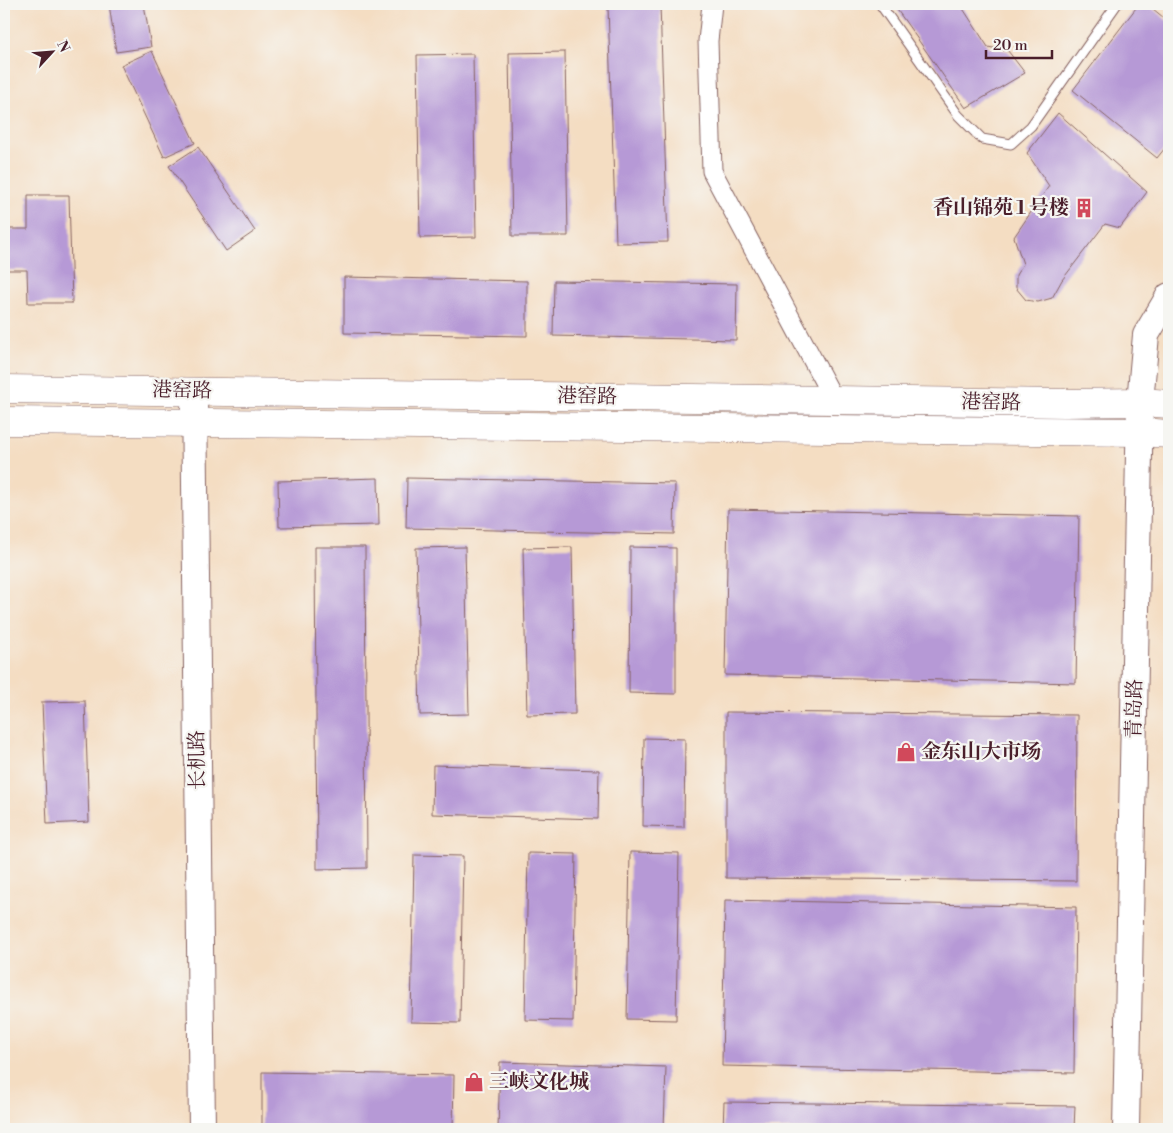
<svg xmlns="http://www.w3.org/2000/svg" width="1173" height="1133" font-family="'Libre Bodoni','Noto Serif SC',serif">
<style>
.building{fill:#b699d6}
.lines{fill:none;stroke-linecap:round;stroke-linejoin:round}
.lane-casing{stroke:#866260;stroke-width:11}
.street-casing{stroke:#866260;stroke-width:21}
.secondary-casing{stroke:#866260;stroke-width:28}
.primary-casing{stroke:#866260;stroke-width:29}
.lane{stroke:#fff;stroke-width:9}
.street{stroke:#fff;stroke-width:19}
.secondary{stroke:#fff;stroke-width:26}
.primary{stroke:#fff;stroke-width:28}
.labels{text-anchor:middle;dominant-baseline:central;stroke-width:4.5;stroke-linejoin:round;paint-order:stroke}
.poi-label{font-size:20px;font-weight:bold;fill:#4a1f2b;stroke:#f6f6f2;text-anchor:start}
.street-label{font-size:20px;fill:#4a1f2b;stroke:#f6f6f2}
</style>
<rect width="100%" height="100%" fill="#f6f6f2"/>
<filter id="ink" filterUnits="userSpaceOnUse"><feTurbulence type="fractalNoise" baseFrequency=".02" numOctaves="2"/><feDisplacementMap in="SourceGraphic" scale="10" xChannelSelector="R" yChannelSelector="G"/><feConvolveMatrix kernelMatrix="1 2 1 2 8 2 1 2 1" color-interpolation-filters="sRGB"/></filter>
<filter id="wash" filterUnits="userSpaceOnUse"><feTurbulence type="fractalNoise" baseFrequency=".0096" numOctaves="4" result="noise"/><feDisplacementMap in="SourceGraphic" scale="20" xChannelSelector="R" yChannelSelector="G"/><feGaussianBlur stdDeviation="1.12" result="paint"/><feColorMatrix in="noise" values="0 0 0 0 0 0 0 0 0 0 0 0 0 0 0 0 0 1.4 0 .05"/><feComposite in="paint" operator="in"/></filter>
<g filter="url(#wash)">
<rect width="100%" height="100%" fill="#f4ddc2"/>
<g id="blocks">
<g class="building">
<path d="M109 4H144L151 47 116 52Z"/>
<path d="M893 4H960L988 47 1008 51 1025 73 966 108Z"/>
<path d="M1139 4H1147L1169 22V143L1157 158 1073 90Z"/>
<path d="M660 5 668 242 616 243 608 7Z"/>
<path d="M152 51 195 143 164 157 121 65Z"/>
<path d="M565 52 568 236H512L509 53Z"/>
<path d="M473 54 476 237 420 238 417 55Z"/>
<path d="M1058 113 1147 192 1120 228 1105 224 1062 280 1052 298 1038 302 1026 300 1016 288V275L1023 264 1014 237 1049 186 1027 153Z"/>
<path d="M198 147 255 231 226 251 169 166Z"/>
<path d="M28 195H69L72 303H28L27 270H4V229H28Z"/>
<path d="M344 277 527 281V336L344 333Z"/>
<path d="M554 281 737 284 736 340 553 336Z"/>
<path d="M378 478 379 525 279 527 278 481Z"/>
<path d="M407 478 675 483 674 534 406 528Z"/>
<path d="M728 509 1079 516 1076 683 725 675Z"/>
<path d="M315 547H365L367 868 317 869Z"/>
<path d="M465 547 469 714 420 715 416 548Z"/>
<path d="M572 547 575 714 527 715 523 548Z"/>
<path d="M630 547 676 548V694L629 693Z"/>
<path d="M85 701 89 822 47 824 42 702Z"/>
<path d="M726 712 1077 715 1076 881 726 878Z"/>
<path d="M644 738 685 739 684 827 643 826Z"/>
<path d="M433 765 599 770 598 819 432 814Z"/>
<path d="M630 852 679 853 676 1020 627 1019Z"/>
<path d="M528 853 576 854 573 1021 525 1020Z"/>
<path d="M414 855 463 856 460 1023 411 1022Z"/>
<path d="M725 900 1076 907 1074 1073 722 1066Z"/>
<path d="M500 1062 666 1067 664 1129H498Z"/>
<path d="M262 1072 454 1075 453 1129H262Z"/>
<path d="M724 1102 1075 1106 1074 1129H723Z"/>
</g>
</g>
</g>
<g filter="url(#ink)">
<use href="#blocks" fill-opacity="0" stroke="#866260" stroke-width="1"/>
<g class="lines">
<defs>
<g id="lane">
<path d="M880 4 958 115 982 139 1011 144 1031 126 1117 4"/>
<path d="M1166 4 1169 6"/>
</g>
<path id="street" d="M712 4 708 41 712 171 834 400"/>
<g id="secondary">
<path d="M194 392 202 1129"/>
<path d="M1126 1129 1140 402 1146 335 1169 296"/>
</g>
<g id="primary">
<path d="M4 389 1065 403 1140 402 1169 404"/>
<path d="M4 421 1140 432 1169 434"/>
</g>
</defs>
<use href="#lane" class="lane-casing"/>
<use href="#street" class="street-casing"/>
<use href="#secondary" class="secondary-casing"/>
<use href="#primary" class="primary-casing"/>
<use href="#lane" class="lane"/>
<use href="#street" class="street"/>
<use href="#secondary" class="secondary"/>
<use href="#primary" class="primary"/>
</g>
</g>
<defs>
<symbol id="building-bare" viewBox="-9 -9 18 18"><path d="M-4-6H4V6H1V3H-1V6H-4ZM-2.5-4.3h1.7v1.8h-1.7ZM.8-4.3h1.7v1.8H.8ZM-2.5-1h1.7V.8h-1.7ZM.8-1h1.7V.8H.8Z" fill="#d1495b" stroke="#f6f6f2" stroke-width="2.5" paint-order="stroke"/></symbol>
<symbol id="shop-bare" viewBox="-9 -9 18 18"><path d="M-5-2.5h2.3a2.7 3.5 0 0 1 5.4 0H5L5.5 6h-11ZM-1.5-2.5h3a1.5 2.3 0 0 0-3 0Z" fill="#d1495b" stroke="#f6f6f2" stroke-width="2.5" paint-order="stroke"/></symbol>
</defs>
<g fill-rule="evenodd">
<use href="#building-bare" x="1070" y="194" width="28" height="28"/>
<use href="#shop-bare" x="892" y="738" width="28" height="28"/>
<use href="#shop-bare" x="460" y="1068" width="28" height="28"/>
</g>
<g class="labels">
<g class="poi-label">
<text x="1069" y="208" text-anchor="end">香山锦苑 1 号楼</text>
<text x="921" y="752">金东山大市场</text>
<text x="489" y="1082">三峡文化城</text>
</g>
<g class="street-label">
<text transform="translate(182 391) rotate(1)">港窑路</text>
<text transform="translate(587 397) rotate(1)">港窑路</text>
<text transform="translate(991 403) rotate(1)">港窑路</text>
<text transform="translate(1135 709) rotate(-89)">青岛路</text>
<text transform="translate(198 760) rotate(-91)">长机路</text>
</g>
</g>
<rect width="1173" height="1133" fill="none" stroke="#f6f6f2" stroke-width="20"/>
<g transform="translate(52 52) rotate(64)" stroke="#f6f6f2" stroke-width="4" paint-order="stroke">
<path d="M0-4L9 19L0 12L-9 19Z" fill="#4a1f2b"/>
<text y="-8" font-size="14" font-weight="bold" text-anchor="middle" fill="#4a1f2b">N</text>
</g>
<path d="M986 50v8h66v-8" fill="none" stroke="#4a1f2b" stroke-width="2.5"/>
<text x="993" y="50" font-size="15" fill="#4a1f2b" stroke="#f6f6f2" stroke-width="4" paint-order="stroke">20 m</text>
</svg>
